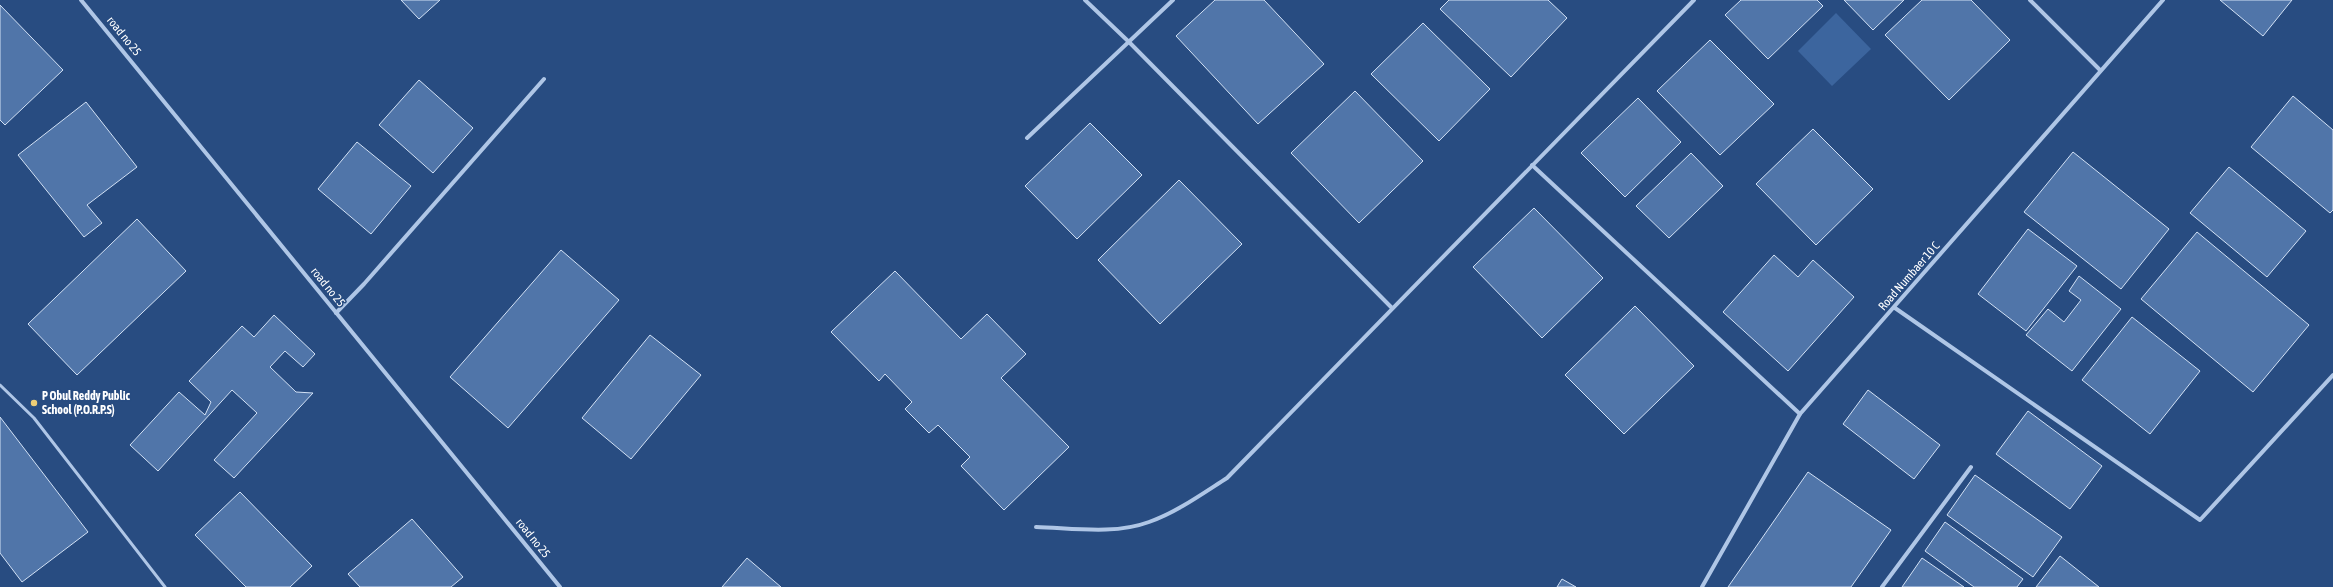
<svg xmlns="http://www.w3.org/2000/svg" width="2333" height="587" font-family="'Asap Condensed',sans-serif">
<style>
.green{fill:#3c659e}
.building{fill:#5075a9;stroke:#d2e1f5}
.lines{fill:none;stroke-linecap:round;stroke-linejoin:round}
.service{stroke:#afc6e6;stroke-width:3}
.minor{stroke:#afc6e6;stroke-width:4}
.poi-dot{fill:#eece76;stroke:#284c81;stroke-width:1.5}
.labels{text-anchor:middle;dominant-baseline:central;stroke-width:3;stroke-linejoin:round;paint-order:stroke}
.street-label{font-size:12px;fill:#fff;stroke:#284c81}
.poi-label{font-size:12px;font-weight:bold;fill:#fff;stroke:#284c81;text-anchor:start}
</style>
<rect width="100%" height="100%" fill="#284c81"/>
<path class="green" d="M1836 13 1871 49 1832 86 1798 51Z"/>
<g class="building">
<path d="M401 0H440L419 19Z"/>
<path d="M1215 0H1264L1324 64 1258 124 1176 36Z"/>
<path d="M1449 0H1548L1567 18 1511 77 1440 9Z"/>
<path d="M1741 0H1817L1823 6 1768 59 1725 15Z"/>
<path d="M1844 0H1904L1873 30Z"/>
<path d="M1922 0H1971L2010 40 1949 100 1885 35Z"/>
<path d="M2220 0H2292L2263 36Z"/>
<path d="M0 5 63 70 5 125 0 120Z"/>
<path d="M1423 23 1490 89 1439 141 1371 74Z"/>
<path d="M1710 40 1774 104 1720 155 1657 91Z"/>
<path d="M419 80 473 128 433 173 379 125Z"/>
<path d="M1355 91 1423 161 1359 223 1291 153Z"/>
<path d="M2293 96 2333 130V210L2330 213 2251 147Z"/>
<path d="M1638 98 1681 142 1625 197 1581 153Z"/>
<path d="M86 102 137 167 87 205 102 223 84 237 18 155Z"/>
<path d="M1090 123 1142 175 1077 239 1025 186Z"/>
<path d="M1813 129 1873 189 1816 245 1756 184Z"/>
<path d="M357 142 411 186 371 234 318 189Z"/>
<path d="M2073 152 2169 229 2121 289 2024 212Z"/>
<path d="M1691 153 1723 186 1669 238 1636 206Z"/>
<path d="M2229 167 2306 231 2267 277 2190 213Z"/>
<path d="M1179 180 1242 244 1160 324 1098 260Z"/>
<path d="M1534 208 1603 278 1542 338 1473 267Z"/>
<path d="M137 219 186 271 77 375 28 324Z"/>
<path d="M2028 229 2077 266 2026 331 1978 294Z"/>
<path d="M2197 232 2309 325 2253 392 2141 299Z"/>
<path d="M561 250 619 300 508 428 450 377Z"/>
<path d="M1774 255 1798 277 1813 260 1854 297 1788 371 1723 312Z"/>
<path d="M895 271 961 339 987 314 1026 354 1001 378 1069 447 1004 510 961 466 970 457 938 425 929 433 905 409 912 402 885 374 879 381 831 332Z"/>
<path d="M2079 276 2121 309 2072 371 2026 335 2048 309 2064 322 2081 300 2069 291Z"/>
<path d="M1635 306 1694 366 1624 434 1565 375Z"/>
<path d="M274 315 315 354 303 367 285 351 270 367 296 392 313 393 234 478 214 460 257 413 232 390 158 471 130 445 179 392 205 415 211 402 189 381 242 326 254 337Z"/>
<path d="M2132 317 2200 371 2150 434 2082 380Z"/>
<path d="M650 335 701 375 631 459 582 418Z"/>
<path d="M1868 390 1940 445 1914 479 1843 424Z"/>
<path d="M2028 411 2102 466 2070 509 1996 454Z"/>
<path d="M0 417 88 532 22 582 0 553Z"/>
<path d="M1808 472 1891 530 1851 587H1728Z"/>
<path d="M1975 475 2062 537 2033 577 1947 515Z"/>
<path d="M240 492 312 566 290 587H246L195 535Z"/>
<path d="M412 519 463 577 451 587H360L348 574Z"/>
<path d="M1945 522 2023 579 2017 587H1974L1925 551Z"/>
<path d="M2060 556 2099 587H2036Z"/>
<path d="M747 558 781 587H722Z"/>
<path d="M1922 558 1964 587H1902Z"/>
<path d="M1562 579 1576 587H1557Z"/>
</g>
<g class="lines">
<path class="service" d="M0 385 34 418 165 587"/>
<g class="minor">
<path d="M81 0 560 587"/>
<path d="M1085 0 1129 42 1391 307"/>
<path d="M2030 0 2100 70"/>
<path d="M1027 138 1173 0"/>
<path d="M1532 165 1800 414"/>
<path d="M1895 308 2200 520 2333 375"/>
<path d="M336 313 364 284 544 79"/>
<path d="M1036 527C1072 528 1114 535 1149 522 1177 512 1202 494 1227 478L1694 0"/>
<path d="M1702 587 1800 414 2163 0"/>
<path d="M1882 587 1971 467"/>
</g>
</g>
<circle class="poi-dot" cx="34" cy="403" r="4"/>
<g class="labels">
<g class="street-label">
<text transform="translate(124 36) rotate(51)">road no 25</text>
<text transform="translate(1909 276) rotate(-49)">Road Numbaer 10 C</text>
<text transform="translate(328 287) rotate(51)">road no 25</text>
<text transform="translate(533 538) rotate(51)">road no 25</text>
</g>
<g class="poi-label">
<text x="42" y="396">P Obul Reddy Public<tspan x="42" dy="14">School (P.O.R.P.S)</tspan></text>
</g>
</g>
</svg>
